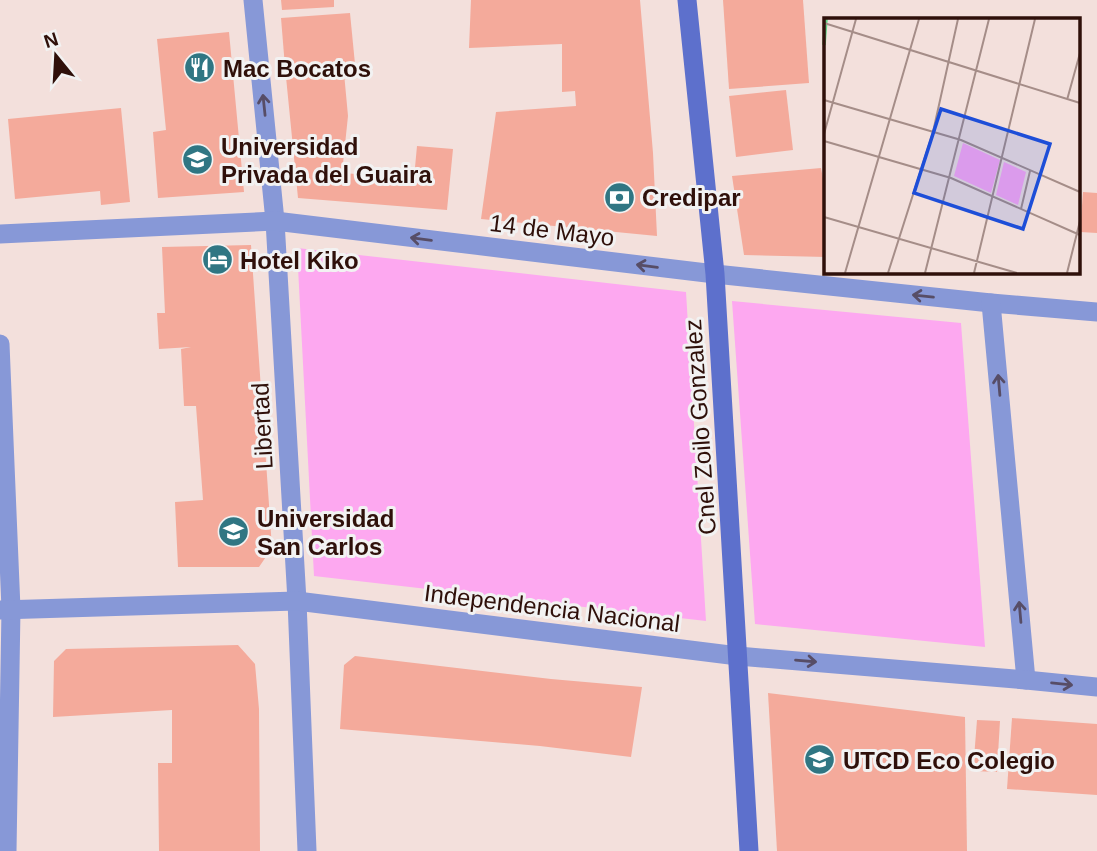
<svg xmlns="http://www.w3.org/2000/svg" width="1097" height="851" font-family="Arial,sans-serif">
<style>
.green{fill:#fda8f0}
.building{fill:#f4aa9b}
.lines{fill:none;stroke-linecap:round;stroke-linejoin:round}
.minor{stroke:#8798d7;stroke-width:19}
.tertiary{stroke:#8798d7;stroke-width:19}
.secondary{stroke:#5d70cc;stroke-width:19}
.oneway{stroke:#574d66}
.labels{text-anchor:middle;dominant-baseline:central;stroke-width:6;stroke-linejoin:round;paint-order:stroke}
.poi-label{font-size:24px;font-weight:bold;fill:#2f100a;stroke:#f2f2f2;text-anchor:start}
.street-label{font-size:24px;fill:#2f100a;stroke:#f2f2f2}
.inset-river{fill:none;stroke:#62d388;stroke-width:3.5}
.inset-road{fill:none;stroke:#a58d88;stroke-width:2}
.view{fill:#1d4ed8;fill-opacity:0.15;stroke:#1d4ed8;stroke-width:3.5}
.inset-edge{fill:none;stroke:#2f100a;stroke-width:3.5}
</style>
<rect width="100%" height="100%" fill="#f3e0dc"/>
<g class="green">
<path d="M297 248 686 292 706 621 314 576Z"/>
<path d="M732 301 961 323 985 647 755 624Z"/>
</g>
<g class="building">
<path d="M281 0H334V7L282 10Z"/>
<path d="M471 0H640L653 153 657 236 481 219 496 112 576 106 575 91 562 92V44L469 48Z"/>
<path d="M723 0H803L809 83 729 89Z"/>
<path d="M350 13 355 64 285 67 281 18Z"/>
<path d="M229 32 244 192 158 198 153 132 166 130 157 39Z"/>
<path d="M344 73 348 116 342 173 414 178 417 146 453 149 447 210 298 198 286 77Z"/>
<path d="M786 90 793 150 736 157 729 96Z"/>
<path d="M121 108 130 202 101 205 100 191 15 199 8 119Z"/>
<path d="M821 168 826 195V257L744 255 732 176Z"/>
<path d="M1083 192 1097 193V233L1080 232Z"/>
<path d="M251 245 272 548 259 567H178L175 502 203 500 196 406H184L181 349 191 347 159 349 157 313H165L162 247Z"/>
<path d="M238 645 255 664 259 709 260 851H159L158 763H172V710L53 717 54 661 66 649Z"/>
<path d="M355 656 551 679 642 687 631 757 540 746 340 729 344 665Z"/>
<path d="M768 693 965 717 967 851H777Z"/>
<path d="M1012 718 1097 724V795L1007 789Z"/>
<path d="M977 720 1000 721 997 772 973 771Z"/>
</g>
<g class="lines">
<g class="minor">
<path d="M253 0 275 221 297 601 307 851"/>
<path d="M0 234 275 221 715 274 991 303 1097 312"/>
<path d="M991 303 1026 680"/>
<path d="M0 344 11 609 7 851"/>
<path d="M738 656 1026 680 1097 687"/>
</g>
<path class="tertiary" d="M0 610 297 601 738 656"/>
<path class="secondary" d="M687 0 715 274 749 851"/>
</g>
<defs><path id="oneway-shaft" d="M-6 0H5M1.5-3L5.5 0L1.5 3" fill="none" stroke-width="1.6" stroke-linecap="round" stroke-linejoin="round" transform="scale(1.75)"/></defs>
<g class="oneway">
<use href="#oneway-shaft" transform="translate(264 105) rotate(-96)"/>
<use href="#oneway-shaft" transform="translate(421 239) rotate(-173)"/>
<use href="#oneway-shaft" transform="translate(647 266) rotate(-173)"/>
<use href="#oneway-shaft" transform="translate(923 296) rotate(-174)"/>
<use href="#oneway-shaft" transform="translate(999 385) rotate(-95)"/>
<use href="#oneway-shaft" transform="translate(1020 612) rotate(-95)"/>
<use href="#oneway-shaft" transform="translate(806 661) rotate(5)"/>
<use href="#oneway-shaft" transform="translate(1062 684) rotate(6)"/>
</g>
<defs>
<symbol id="restaurant-disc" viewBox="-11 -11 22 22"><circle r="9.5" fill="#307683" stroke="#f2f2f2"/><path d="M-5-6h1v4h1v-4h1v4h1v-4h1v5L-1.5 .5V6h-2V.5L-5-1ZM5-6V6H3V1.5H1.5Q1.5-4 5-6Z" fill="#fff"/></symbol>
<symbol id="university-disc" viewBox="-11 -11 22 22"><circle r="9.5" fill="#307683" stroke="#f2f2f2"/><path d="M0-5L7-2L0 1L-7-2ZM-4 1L0 2.5L4 1V4Q0 6-4 4Z" fill="#fff"/></symbol>
<symbol id="bank-disc" viewBox="-11 -11 22 22"><circle r="9.5" fill="#307683" stroke="#f2f2f2"/><path d="M-6-4H6V4H-6ZM0-2.3a2.3 2.3 0 1 0 0 4.6a2.3 2.3 0 1 0 0-4.6Z" fill="#fff"/></symbol>
<symbol id="hotel-disc" viewBox="-11 -11 22 22"><circle r="9.5" fill="#307683" stroke="#f2f2f2"/><path d="M-6-4.5h1.5V1H6V5H4.5V3h-9V5H-6ZM-4 0a1.8 1.8 0 1 1 3.6 0ZM.5 0V-2.5h3Q6-2.5 6 0Z" fill="#fff"/></symbol>
</defs>
<g fill-rule="evenodd">
<use href="#restaurant-disc" x="182" y="50" width="35" height="35"/>
<use href="#university-disc" x="180" y="142" width="35" height="35"/>
<use href="#bank-disc" x="602" y="180" width="35" height="35"/>
<use href="#hotel-disc" x="200" y="242" width="35" height="35"/>
<use href="#university-disc" x="216" y="514" width="35" height="35"/>
<use href="#university-disc" x="802" y="742" width="35" height="35"/>
</g>
<g class="labels">
<g class="poi-label">
<text x="223" y="68">Mac Bocatos</text>
<text x="221" y="146">Universidad<tspan x="221" dy="28">Privada del Guaira</tspan></text>
<text x="642" y="197">Credipar</text>
<text x="240" y="260">Hotel Kiko</text>
<text x="257" y="518">Universidad<tspan x="257" dy="28">San Carlos</tspan></text>
<text x="843" y="760">UTCD Eco Colegio</text>
</g>
<g class="street-label">
<text transform="translate(552 230) rotate(7)">14 de Mayo</text>
<text transform="translate(262 426) rotate(-93)">Libertad</text>
<text transform="translate(700 427) rotate(-94)">Cnel Zoilo Gonzalez</text>
<text transform="translate(552 608) rotate(7)">Independencia Nacional</text>
</g>
</g>
<g transform="translate(824 18)">
<rect width="256" height="256" fill="#f3e0dc"/>
<path d="M139 125 176 142 167 175 130 158ZM180 144 202 154 194 187 172 177Z" fill="#fda8f0"/>
<path class="inset-river" d="M0 27 2 1"/>
<path class="inset-road" d="M0 5 256 85M0 82 137 122 256 174M243 82 256 35M0 116 32 1M0 123 127 160 256 217M197 191 206 153M0 199 193 255M21 255 95 1M64 255 109 114 134 1M101 255 165 1M150 255 211 1M243 255 256 203"/>
<path class="view" d="M117 91 226 126 199 211 90 175Z"/>
<rect width="256" height="256" class="inset-edge"/>
</g>
<g transform="translate(56 56) rotate(342)" stroke="#f2f2f2" stroke-width="5" paint-order="stroke">
<path d="M0-5L12 26L0 18L-12 26Z" fill="#2f100a"/>
<text y="-10" font-size="19" font-weight="bold" text-anchor="middle" fill="#2f100a">N</text>
</g>
</svg>
